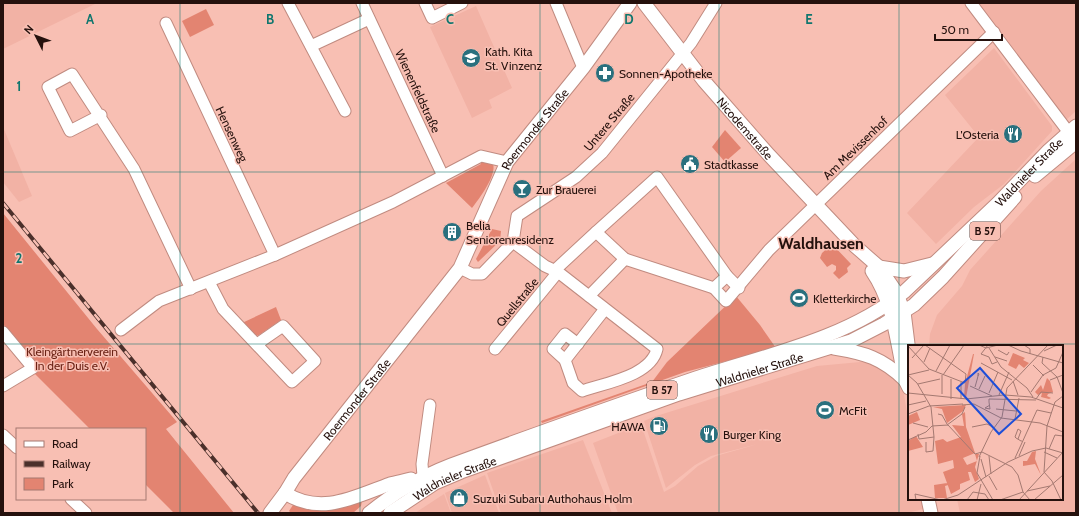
<svg xmlns="http://www.w3.org/2000/svg" width="1079" height="516" font-family="Cabin,sans-serif">
<style>
.built{fill:#f2b2a5}
.green{fill:#e38471}
.lines{fill:none;stroke-linecap:round;stroke-linejoin:round}
.minor-casing{stroke:#c08b80;stroke-width:13}
.major-casing{stroke:#c08b80;stroke-width:15}
.minor{stroke:#fff;stroke-width:11}
.major{stroke:#fff;stroke-width:13}
.rail-casing{stroke:#4b302b;stroke-width:4}
.rail{stroke:#f8bfb3;stroke-width:2.5;stroke-dasharray:8;stroke-linecap:butt}
.grid{fill:none;stroke:#0f766e;stroke-width:1;stroke-opacity:0.55}
.labels{text-anchor:middle;dominant-baseline:central;stroke-width:3;stroke-linejoin:round;paint-order:stroke}
.shield{fill:#f8bfb3;stroke:#64453f;stroke-width:1}
.shield-label{font-size:11px;font-weight:bold;fill:#25110d}
.poi-label{font-size:12px;fill:#25110d;stroke:#f8bfb3;text-anchor:start}
.street-label{font-size:12px;fill:#25110d;stroke:#f8bfb3}
.park-label{font-size:12px;fill:#6b2215;stroke:#f8bfb3}
.district-label{font-size:16px;font-weight:bold;fill:#25110d;stroke:#f8bfb3}
.inset-road{fill:none;stroke:#a47971;stroke-width:1}
.view{fill:#1d4ed8;fill-opacity:0.15;stroke:#1d4ed8;stroke-width:2}
.inset-edge{fill:none;stroke:#25110d;stroke-width:2}
.grid-label{font-size:13px;text-anchor:middle;font-weight:bold;fill:#0f766e;stroke:#f8bfb3;stroke-width:3;stroke-linejoin:round;paint-order:stroke}
</style>
<rect width="100%" height="100%" fill="#f8bfb3"/>
<g class="built">
<path d="M3 3H97L3 49Z"/>
<path d="M977 3H1076V111L1066 120Z"/>
<path d="M476 6 512 88 489 100 492 108 472 118 430 27Z"/>
<path d="M994 48 1052 126V131L1004 184 974 207 936 244 907 213 979 137 945 95Z"/>
<path d="M3 127 32 196 19 202 3 182Z"/>
<path d="M1076 159V513H960L957 499H1062V346H929L930 334 937 315 962 286 970 270 1041 191Z"/>
<path d="M871 361 901 376 909 425V499H921L923 509 907 513H618L593 443 641 424 664 492 675 486 698 466 716 456 758 444 711 456 695 465 666 488 644 421 653 417 817 366Z"/>
<path d="M583 440 612 513H501L487 473Z"/>
<path d="M485 475 499 513H452L445 493Z"/>
<path d="M444 494 451 513H415Z"/>
</g>
<g class="green">
<path d="M206 9 214 25 190 37 182 21Z"/>
<path d="M725 130 741 148 725 162 712 147Z"/>
<path d="M483 161 493 164C497 175 479 199 472 208L446 183 481 164 480 162Z"/>
<path d="M3 213 97 329 177 422 166 429 234 513H174L145 484V429H90L35 374V362L3 324Z"/>
<path d="M492 229 501 231 500 241 478 262 476 259Z"/>
<path d="M832 244 851 264 847 268 848 272 839 279 833 273 836 270V266L832 264 827 267 820 258 822 253Z"/>
<path d="M736 296 760 325 776 348 685 372 542 423 541 421 652 382 667 362Z"/>
<path d="M276 307 281 320 259 335 256 336 242 323Z"/>
<path d="M362 501 361 506 353 513H291L289 511 293 505C321 515 335 510 362 501Z"/>
</g>
<g class="lines">
<defs>
<g id="minor">
<path d="M288 3 345 111"/>
<path d="M362 3 443 176"/>
<path d="M425 3 432 18 462 3"/>
<path d="M556 3 583 68"/>
<path d="M971 3 1073 138"/>
<path d="M166 23 275 255"/>
<path d="M311 46 369 19"/>
<path d="M101 115 70 131 48 87 72 74 134 169 191 289"/>
<path d="M596 232 657 177 727 276 739 288"/>
<path d="M513 242 545 266 558 272 657 349C651 376 605 383 582 391L573 383 565 360 605 309"/>
<path d="M625 259 714 288"/>
<path d="M460 268 472 274H482L513 242 517 216 576 177 602 153 691 43 716 3"/>
<path d="M555 270 596 232 625 259 589 296"/>
<path d="M727 276 714 288 726 301 769 250 994 32"/>
<path d="M209 282 223 309 292 382 315 361 283 326 257 344"/>
<path d="M121 330 159 301 275 255 393 202 481 156 507 162"/>
<path d="M3 332 33 368 3 386"/>
<path d="M495 349 558 272"/>
<path d="M565 360 553 349 565 334 578 344"/>
<path d="M3 435 17 448"/>
<path d="M423 476 422 464 430 405"/>
<path d="M71 499 86 513"/>
</g>
<g id="major">
<path id="s1" d="M644 3 704 81 769 155 855 246 879 267 896 292 904 312 909 352"/>
<path d="M1035 176 1076 142"/>
<path d="M879 267 904 271 932 264"/>
<path d="M872 271C894 303 897 343 905 380L909 388"/>
<path d="M834 348C865 353 882 358 905 380"/>
<path d="M285 493C321 516 354 497 390 484 397 482 404 481 411 479"/>
<path d="M928 499 931 513"/>
<path id="s2" d="M270 513 285 493 294 478 460 268 507 162 583 68 630 3"/>
<path id="s3" d="M369 513C395 492 420 477 451 465 533 435 614 406 696 378 766 355 846 339 904 292L998 203 1049 150 1076 126"/>
<path id="s4" d="M390 513 435 483 461 472 679 394 851 341 884 324 914 305 943 277 1015 197"/>
</g>
</defs>
<use href="#minor" class="minor-casing"/>
<use href="#major" class="major-casing"/>
<use href="#minor" class="minor"/>
<use href="#major" class="major"/>
<defs>
<path id="rail" d="M3 203 258 513"/>
</defs>
<use href="#rail" class="rail-casing"/>
<use href="#rail" class="rail"/>
</g>
<path class="grid" d="M180 3V513M360 3V513M540 3V513M719 3V513M899 3V513M3 172H1076M3 344H1076"/>
<defs>
<symbol id="school-disc" viewBox="-11 -11 22 22"><circle r="9.5" fill="#2a707e" stroke="#f8bfb3"/><path d="M0-5L7-2L0 1L-7-2ZM-4 1L0 2.5L4 1V4Q0 6-4 4Z" fill="#fff"/></symbol>
<symbol id="pharmacy-disc" viewBox="-11 -11 22 22"><circle r="9.5" fill="#2a707e" stroke="#f8bfb3"/><path d="M-2-6h4v4h4v4h-4v4h-4v-4h-4v-4h4Z" fill="#fff"/></symbol>
<symbol id="restaurant-disc" viewBox="-11 -11 22 22"><circle r="9.5" fill="#2a707e" stroke="#f8bfb3"/><path d="M-5-6h1v4h1v-4h1v4h1v-4h1v5L-1.5 .5V6h-2V.5L-5-1ZM5-6V6H3V1.5H1.5Q1.5-4 5-6Z" fill="#fff"/></symbol>
<symbol id="civic-disc" viewBox="-11 -11 22 22"><circle r="9.5" fill="#2a707e" stroke="#f8bfb3"/><path d="M-.6-6.5H3V-4.5H.6V-3L4-1V1h2V6H-6V1h2V-1L-.6-3ZM-1.2 2.5V6h2.4V2.5Z" fill="#fff"/></symbol>
<symbol id="bar-disc" viewBox="-11 -11 22 22"><circle r="9.5" fill="#2a707e" stroke="#f8bfb3"/><path d="M-6-5H6L.8 .8V4.5H3.5V6h-7V4.5H-.8V.8Z" fill="#fff"/></symbol>
<symbol id="building-disc" viewBox="-11 -11 22 22"><circle r="9.5" fill="#2a707e" stroke="#f8bfb3"/><path d="M-4-6H4V6H1V3H-1V6H-4ZM-2.5-4.3h1.7v1.8h-1.7ZM.8-4.3h1.7v1.8H.8ZM-2.5-1h1.7V.8h-1.7ZM.8-1h1.7V.8H.8Z" fill="#fff"/></symbol>
<symbol id="stadium-disc" viewBox="-11 -11 22 22"><circle r="9.5" fill="#2a707e" stroke="#f8bfb3"/><path d="M0-5a6.5 5 0 1 0 0 10a6.5 5 0 1 0 0-10ZM-3.5-1.8h7v3.6h-7Z" fill="#fff"/></symbol>
<symbol id="fuel-disc" viewBox="-11 -11 22 22"><circle r="9.5" fill="#2a707e" stroke="#f8bfb3"/><path d="M-5.5-6h7V0h2V4h1.3V-2.5L3-4.5l.8-.8L6-3V5H2.5V1h-1V6h-7ZM-4.2-4.7v3.2H.2V-4.7Z" fill="#fff"/></symbol>
<symbol id="shop-disc" viewBox="-11 -11 22 22"><circle r="9.5" fill="#2a707e" stroke="#f8bfb3"/><path d="M-5-2.5h2.3a2.7 3.5 0 0 1 5.4 0H5L5.5 6h-11ZM-1.5-2.5h3a1.5 2.3 0 0 0-3 0Z" fill="#fff"/></symbol>
</defs>
<g fill-rule="evenodd">
<use href="#school-disc" x="460" y="47" width="22" height="22"/>
<use href="#pharmacy-disc" x="594" y="62" width="22" height="22"/>
<use href="#restaurant-disc" x="1002" y="123" width="22" height="22"/>
<use href="#civic-disc" x="679" y="153" width="22" height="22"/>
<use href="#bar-disc" x="511" y="178" width="22" height="22"/>
<use href="#building-disc" x="441" y="221" width="22" height="22"/>
<use href="#stadium-disc" x="788" y="287" width="22" height="22"/>
<use href="#stadium-disc" x="814" y="399" width="22" height="22"/>
<use href="#fuel-disc" x="648" y="415" width="22" height="22"/>
<use href="#restaurant-disc" x="698" y="423" width="22" height="22"/>
<use href="#shop-disc" x="448" y="487" width="22" height="22"/>
</g>
<g class="labels">
<g class="shield">
<rect x="970" y="222" width="30" height="18" rx="3"/>
<rect x="647" y="381" width="30" height="18" rx="3"/>
</g>
<g class="shield-label">
<text x="985" y="231">B 57</text>
<text x="662" y="390">B 57</text>
</g>
<g class="poi-label">
<text x="485" y="51">Kath. Kita<tspan x="485" dy="14">St. Vinzenz</tspan></text>
<text x="619" y="73">Sonnen-Apotheke</text>
<text x="999" y="134" text-anchor="end">L'Osteria</text>
<text x="704" y="164">Stadtkasse</text>
<text x="536" y="189">Zur Brauerei</text>
<text x="466" y="225">Belia<tspan x="466" dy="14">Seniorenresidenz</tspan></text>
<text x="813" y="298">Kletterkirche</text>
<text x="839" y="410">McFit</text>
<text x="645" y="426" text-anchor="end">HAWA</text>
<text x="723" y="434">Burger King</text>
<text x="473" y="498">Suzuki Subaru Authohaus Holm</text>
</g>
<g class="street-label">
<text transform="translate(418 91) rotate(65)">Wienenfeldstraße</text>
<text transform="translate(609 122) rotate(-50)">Untere Straße</text>
<text stroke="none"><textPath href="#s1" startOffset="161">Nicodemstraße</textPath></text>
<text stroke="none"><textPath href="#s2" startOffset="469">Roermonder Straße</textPath></text>
<text transform="translate(232 134) rotate(65)">Hensenweg</text>
<text transform="translate(855 148) rotate(-44)">Am Mevissenhof</text>
<text stroke="none"><textPath href="#s3" startOffset="755">Waldnieler Straße</textPath></text>
<text transform="translate(517 302) rotate(-51)">Quellstraße</text>
<text stroke="none"><textPath href="#s4" startOffset="398">Waldnieler Straße</textPath></text>
<text stroke="none"><textPath href="#s2" startOffset="143">Roermonder Straße</textPath></text>
<text stroke="none"><textPath href="#s4" startOffset="74">Waldnieler Straße</textPath></text>
</g>
<g class="park-label">
<text x="72" y="351">Kleingärtnerverein<tspan x="72" dy="14">In der Duis e.V.</tspan></text>
</g>
<g class="district-label">
<text x="821" y="243">Waldhausen</text>
</g>
</g>
<g transform="translate(908 345)">
<rect width="155" height="155" fill="#f8bfb3"/>
<path d="M105 8 117 13 115 15 121 18 116 23 111 19 108 24 100 20ZM65 9H66L58 53 56 52 57 39ZM139 33 142 36 145 47 140 49 139 51 143 53 141 54 133 52 134 48 130 50 127 47 133 40 135 45ZM58 60 55 66 39 78 34 64 25 62ZM9 67 12 75 0 80V71ZM57 67 58 82 67 108 55 113 59 120 69 116 67 109H71L67 122 71 134 67 137 63 127H60L62 135 52 139V144L43 149 35 127 46 123 45 115 30 119 27 96 35 94 39 97 53 92 44 80 56 81 54 69ZM8 91 15 102 0 106V96ZM128 106 127 114 133 130 127 119 115 121V116H119L124 107ZM39 138 40 140 37 141 39 153H27L26 140Z" fill="#e38471"/>
<path class="inset-road" d="M71 0 78 3 90 0M80 0 73 9 81 12 84 19 89 17M100 0 113 6 155 18M116 0 122 4V9M0 1 21 24 57 38 58 29 17 0M81 3 93 22 119 43 125 52M90 5 99 10 101 7M136 6 149 0M87 12 99 16M135 12 134 18 149 32 155 48M4 13 16 0M16 17 22 3M73 18 104 35M125 20 136 31M28 26 42 0M0 30 9 38 23 62 26 92 25 106 18 107V97M0 30 21 25M34 30V49M35 30 56 0M142 35 155 30M105 36 110 50M10 39 32 34M62 41 84 51M67 42 69 35 70 31 71 29 70 28V31M71 44 77 31M123 47 135 30 148 23 155 7M0 48 59 54M81 48 90 27M91 50 101 27M97 50 123 52 155 63M43 54V34M53 54V37M58 54 96 50M81 54 128 55M81 54V57L82 64 77 63 82 60M128 54 133 47 145 48M0 60 18 56M54 60 66 59 93 73 132 78 155 87M88 64 108 66M0 69 21 61 55 59M30 69 34 70 39 79M107 74 111 53M5 78 20 82M39 80 54 69 57 62M139 81 136 127 144 136 153 155M139 81 147 57 155 51M64 82 79 79 85 82M10 89 11 94 26 92M110 94 113 86 110 84 107 92 108 93 113 96H114M0 95 18 87 24 81 40 80 67 109 74 107 104 122 110 130 115 147 122 155M141 104 147 90 155 91M136 107 149 113M72 111 69 128 85 155M81 111 83 129M111 111 117 97M71 112 83 87 94 72 99 43 140 0M107 113 129 65 143 68M73 114 78 132M81 131 89 145M119 146 142 141M8 155 7 149 33 155M34 155 50 150 100 117 124 106 138 103 155 108M59 155 65 147 77 149 81 155M69 155 73 139M92 155 115 147M111 155 155 107M126 155 155 130"/>
<path class="view" d="M72 23 113 69 91 89 49 43Z"/>
<rect width="155" height="155" class="inset-edge"/>
</g>
<g class="grid-label">
<text x="90" y="24">A</text>
<text x="270" y="24">B</text>
<text x="450" y="24">C</text>
<text x="629" y="24">D</text>
<text x="809" y="24">E</text>
<text x="19" y="91">1</text>
<text x="19" y="263">2</text>
</g>
<rect width="1079" height="516" fill="none" stroke="#25110d" stroke-width="8"/>
<rect x="16" y="428" width="130" height="72" fill="#f8bfb3" stroke="#a47971"/>
<rect x="24" y="441" width="20" height="6" fill="#ffffff" stroke="#a47971"/>
<text x="52" y="448" font-size="12" fill="#25110d">Road</text>
<rect x="24" y="461" width="20" height="6" fill="#4b302b" stroke="#a47971"/>
<text x="52" y="468" font-size="12" fill="#25110d">Railway</text>
<rect x="24" y="478" width="20" height="12" fill="#e38471" stroke="#a47971"/>
<text x="52" y="488" font-size="12" fill="#25110d">Park</text>
<g transform="translate(36 36) rotate(312)" stroke="#f8bfb3" stroke-width="3" paint-order="stroke">
<path d="M0-3L7 15L0 10L-7 15Z" fill="#25110d"/>
<text y="-6" font-size="11" font-weight="bold" text-anchor="middle" fill="#25110d">N</text>
</g>
<path d="M935 34v6h67v-6" fill="none" stroke="#25110d" stroke-width="2"/>
<text x="941" y="34" font-size="12" fill="#25110d" stroke="#f8bfb3" stroke-width="3" paint-order="stroke">50 m</text>
</svg>
